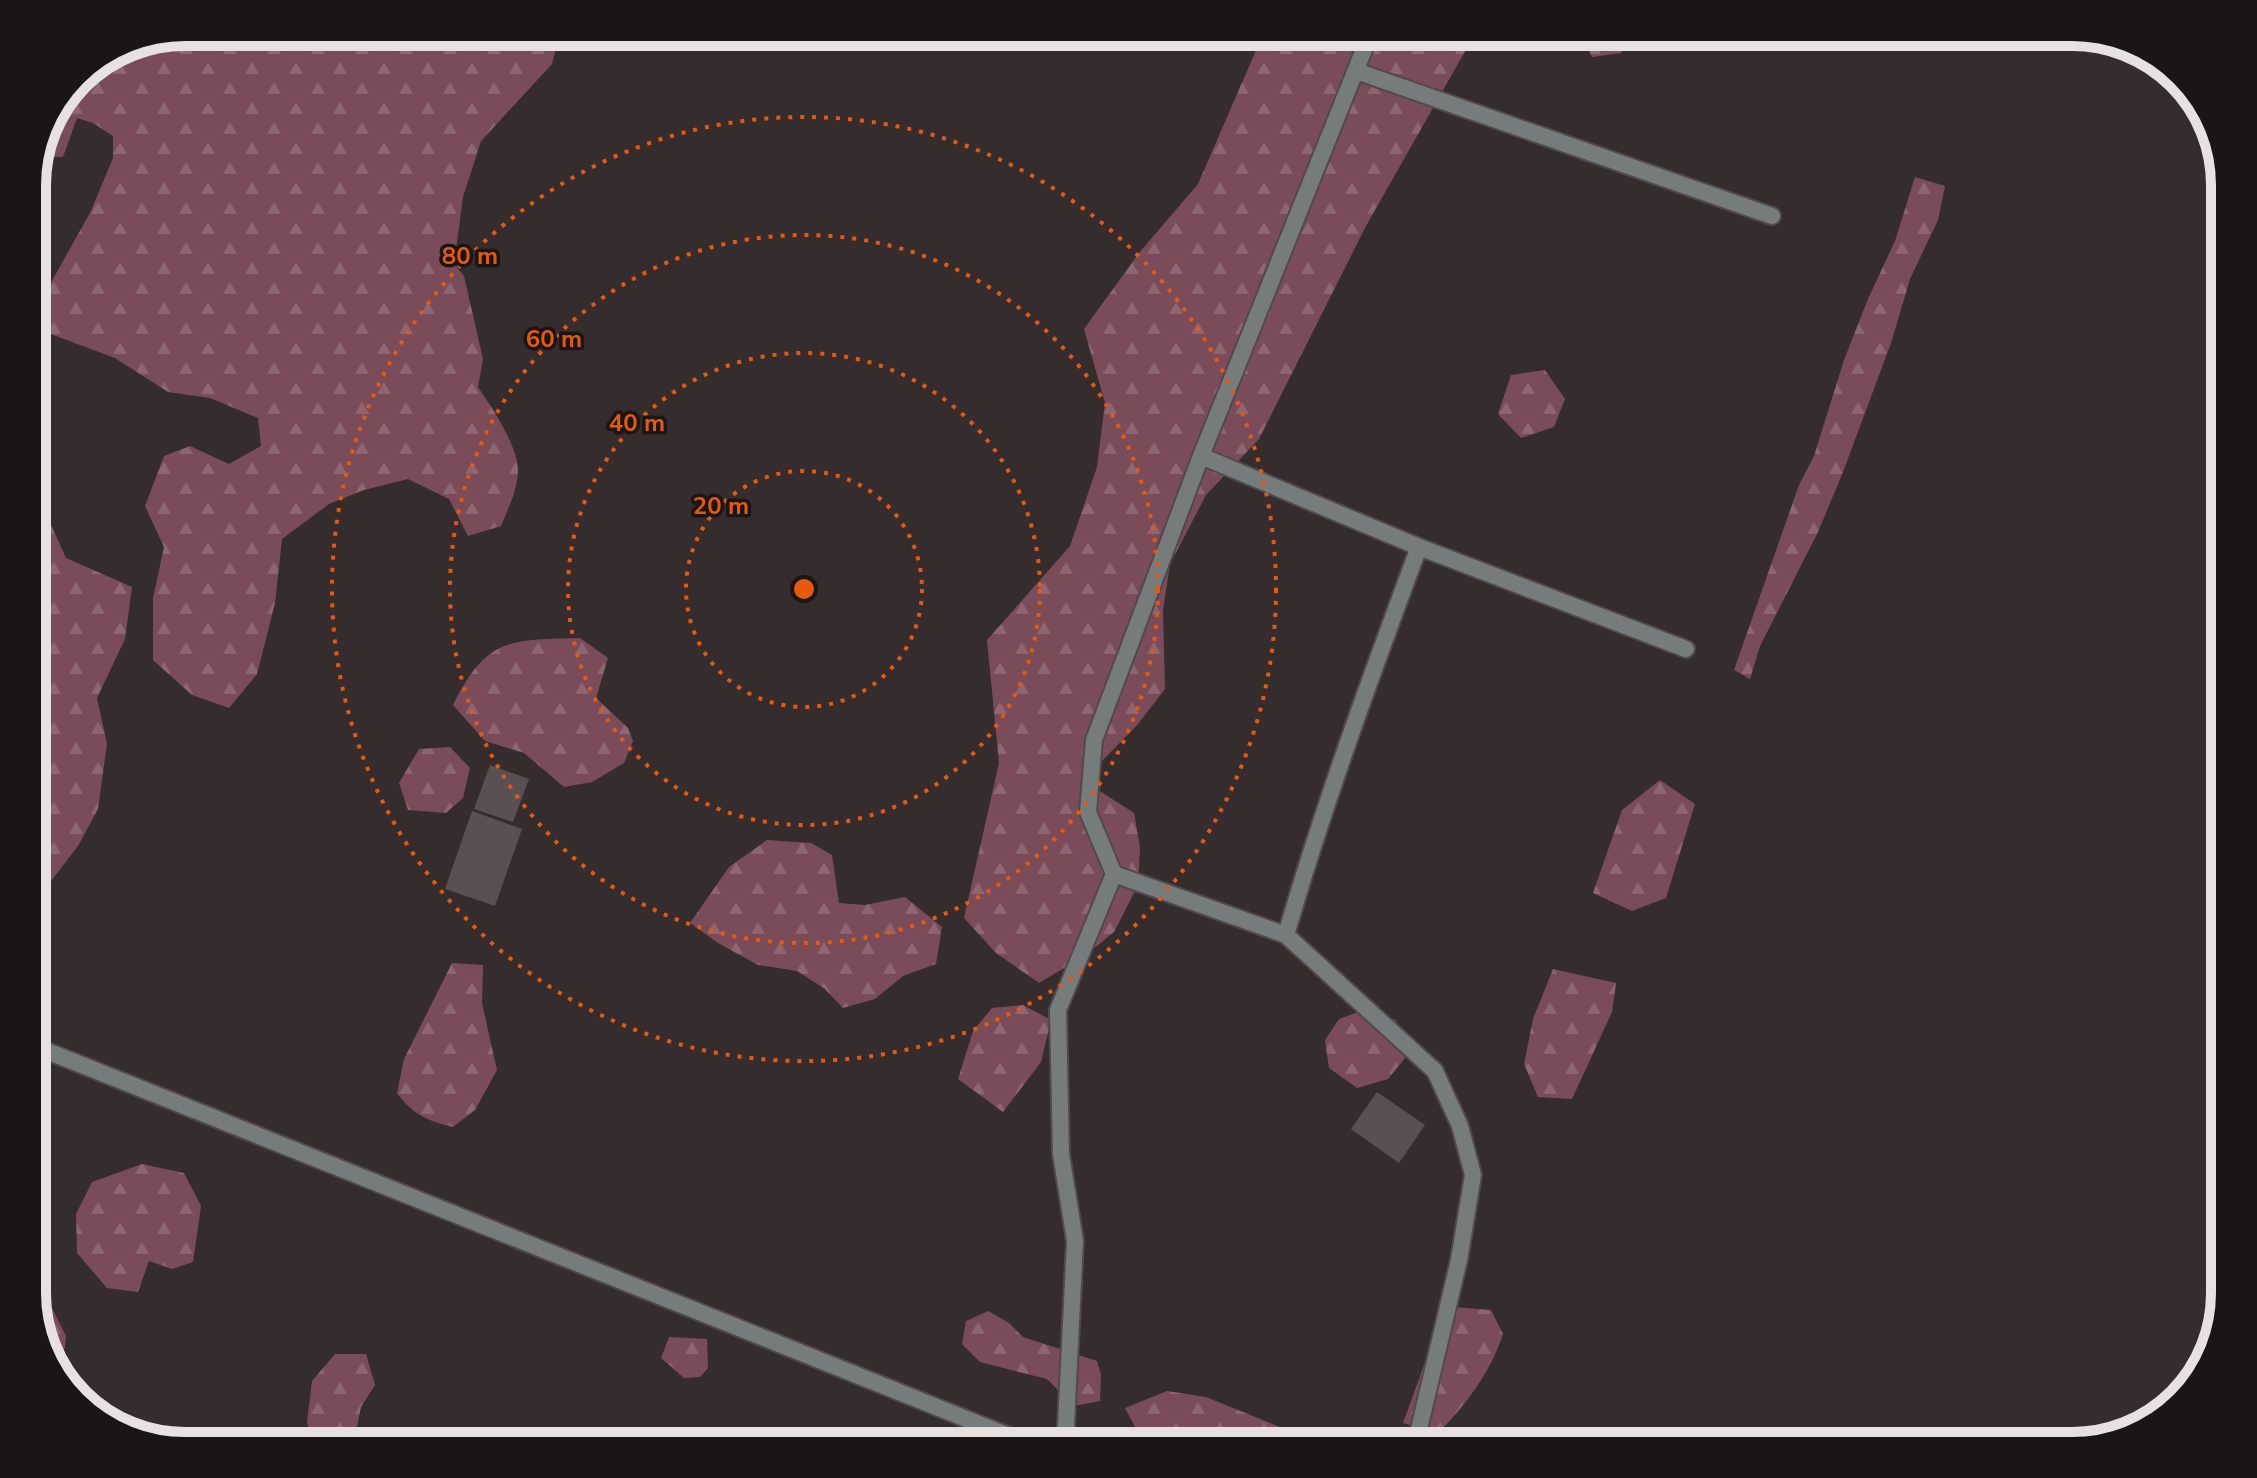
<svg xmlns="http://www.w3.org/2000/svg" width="2257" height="1478" font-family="'Nunito Sans',sans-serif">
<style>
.forest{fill:url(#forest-firs)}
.building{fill:#5a5053}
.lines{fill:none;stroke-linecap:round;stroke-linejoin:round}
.minor-casing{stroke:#51494b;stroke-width:20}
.minor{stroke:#767b7c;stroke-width:16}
.ring{fill:none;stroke:#e8590c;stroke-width:4;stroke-dasharray:4 8}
.rim{fill:none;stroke:#e7e1e2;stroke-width:10}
.centre{fill:#e8590c;stroke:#1a1617;stroke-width:4}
.ring-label{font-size:24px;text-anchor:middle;font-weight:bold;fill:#e8590c;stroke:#1a1617;stroke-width:7;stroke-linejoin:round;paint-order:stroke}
</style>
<defs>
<pattern id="forest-firs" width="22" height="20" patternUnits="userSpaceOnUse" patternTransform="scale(2)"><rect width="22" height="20" fill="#7a4c59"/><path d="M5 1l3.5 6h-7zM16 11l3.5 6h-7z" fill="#8d6671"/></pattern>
</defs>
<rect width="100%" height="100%" fill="#352c2e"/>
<g class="forest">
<path d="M185 32H560L552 64 481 141 463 197 454 264 464 276 483 359 478 387C492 408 518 445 518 472 517 491 508 509 501 526L468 536 449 499 408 479 364 490 329 504 282 539 275 603 257 674 229 708 192 695 153 660V598L164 547 145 506 164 456 190 446 229 464 261 446 258 418 210 398 168 392 115 358 48 333V288L91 211 113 158V136L93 123 77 118 63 157H40L77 76 127 43Z"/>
<path d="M1264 32H1476L1366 226 1259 439 1206 495 1170 564 1163 610 1165 689 1138 724 1102 761 1092 786 1134 813 1140 847 1138 885 1114 932 1086 955 1039 983 996 953 964 918 999 763 987 640 1070 546 1097 467 1105 403 1084 329 1139 253 1198 184Z"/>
<path d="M1580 32H1632L1621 53 1592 57Z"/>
<path d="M1915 177 1945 186 1938 220 1910 279 1891 343 1843 472 1818 532 1760 646 1750 679 1734 670 1799 485 1814 456 1844 360 1868 299 1895 241Z"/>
<path d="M1545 370 1565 399 1554 427 1521 438 1498 414 1511 375Z"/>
<path d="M32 506 47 516 66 558 132 587 125 639 97 698 107 744 98 809 78 846 41 894 38 942 32 950Z"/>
<path d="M580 638 608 658 596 698 628 728 633 741 624 763 592 782 564 787 524 753 485 741 453 705C487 637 509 640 580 638Z"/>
<path d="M450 747 470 768 463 798 446 813 408 810 399 783 419 749Z"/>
<path d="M1660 780 1695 804 1666 898 1632 911 1593 893 1622 810Z"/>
<path d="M767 840 811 843 832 855 839 903 865 905 905 897 942 927 936 964 903 976 875 999 843 1008 825 989 797 971 758 965 718 943 690 923 729 867Z"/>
<path d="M452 963 483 965 482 1003 497 1070 475 1110 453 1127C428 1121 412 1114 397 1093L404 1059Z"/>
<path d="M1553 969 1616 983 1612 1012 1572 1099 1538 1097 1524 1064 1533 1019Z"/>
<path d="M1023 1005 1051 1020 1041 1062 1003 1112 958 1079 973 1031 992 1008Z"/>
<path d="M1366 1009 1396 1020 1409 1053 1388 1079 1357 1088 1329 1068 1325 1040 1339 1019Z"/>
<path d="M142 1164 184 1173 201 1206 193 1262 172 1269 149 1261 138 1292 107 1288 77 1253 76 1214 92 1182Z"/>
<path d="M32 1271 41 1274 47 1298 66 1336 65 1348 49 1359 32 1303Z"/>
<path d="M1454 1307 1491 1310 1503 1334C1491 1371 1466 1405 1438 1433L1403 1423 1435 1335Z"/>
<path d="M988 1311 1009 1323 1023 1337 1097 1361 1101 1375 1100 1401 1074 1406 1047 1379 980 1362 962 1344 966 1321Z"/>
<path d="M669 1337 707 1339 708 1368 700 1377 684 1378 661 1358Z"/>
<path d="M335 1354H366L375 1385 361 1407 353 1446H314L307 1422 312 1381Z"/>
<path d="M1167 1391 1206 1397 1327 1446H1150L1143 1442 1125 1408Z"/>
</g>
<g class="building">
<path d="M490 765 529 779 513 822 474 809Z"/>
<path d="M472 811 522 829 495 906 445 889Z"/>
<path d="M1377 1092 1425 1125 1399 1163 1351 1129Z"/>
</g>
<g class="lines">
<defs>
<g id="minor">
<path d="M1356 71 1772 216"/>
<path d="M1201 456 1419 547 1686 649"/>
<path d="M1114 874 1286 935 1435 1071 1460 1126 1473 1175 1459 1260 1415 1446"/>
<path d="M1286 935C1324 804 1371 676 1419 547"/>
<path d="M32 1045 1034 1446"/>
<path d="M1065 1446 1075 1241 1061 1154 1058 1010 1114 874 1088 812 1094 740 1201 456 1371 32"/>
</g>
</defs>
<use href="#minor" class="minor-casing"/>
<use href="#minor" class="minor"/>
</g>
<g class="ring">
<circle cx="804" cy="589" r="118"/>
<circle cx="804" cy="589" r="236"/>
<circle cx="804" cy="589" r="354"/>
<circle cx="804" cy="589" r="472"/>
</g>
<path d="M0 0H2257V1478H0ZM185 46H2072A139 139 0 0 1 2211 185V1293A139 139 0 0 1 2072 1432H185A139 139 0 0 1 46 1293V185A139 139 0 0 1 185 46Z" fill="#1a1617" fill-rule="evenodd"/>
<path class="rim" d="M185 46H2072A139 139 0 0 1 2211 185V1293A139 139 0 0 1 2072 1432H185A139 139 0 0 1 46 1293V185A139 139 0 0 1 185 46Z"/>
<circle cx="804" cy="589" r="12" class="centre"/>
<g class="ring-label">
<text x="470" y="264">80 m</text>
<text x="554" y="347">60 m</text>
<text x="637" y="431">40 m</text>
<text x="721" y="514">20 m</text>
</g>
</svg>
